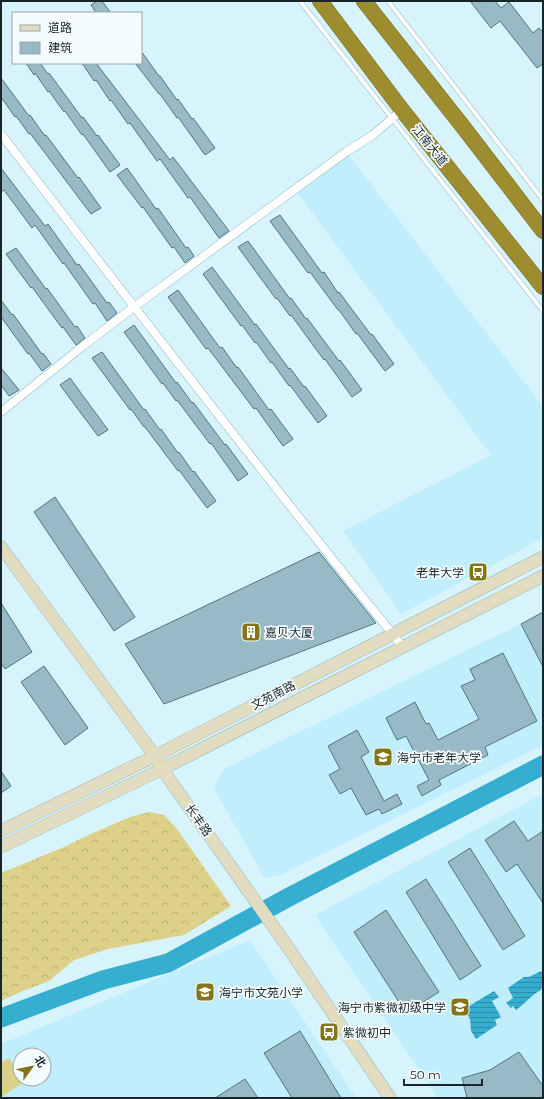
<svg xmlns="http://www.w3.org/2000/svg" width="544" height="1099" font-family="Montserrat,'Noto Sans SC',sans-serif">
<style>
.built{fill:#c1eefd;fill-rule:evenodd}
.forest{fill:url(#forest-crowns)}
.pitch{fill:#ddd088}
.water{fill:url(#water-rules)}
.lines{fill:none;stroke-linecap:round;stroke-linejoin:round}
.river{stroke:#36aecf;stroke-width:19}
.building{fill:#98bac6;stroke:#54747f}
.lane-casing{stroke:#94b6c2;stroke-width:5}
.street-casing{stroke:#94b6c2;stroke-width:9}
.secondary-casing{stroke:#94b6c2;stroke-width:13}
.highway-casing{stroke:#6e692c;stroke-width:16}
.lane{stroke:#fff;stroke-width:4}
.street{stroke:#fff;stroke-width:8}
.secondary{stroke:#e2ddc0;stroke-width:12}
.highway{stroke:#9d8d2e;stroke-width:15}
.labels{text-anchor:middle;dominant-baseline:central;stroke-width:3.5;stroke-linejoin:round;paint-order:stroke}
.street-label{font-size:12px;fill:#182529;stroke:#f5fcfe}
.poi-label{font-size:12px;fill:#182529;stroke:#f5fcfe;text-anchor:start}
</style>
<defs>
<pattern id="forest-crowns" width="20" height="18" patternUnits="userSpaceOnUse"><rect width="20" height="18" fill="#ddd088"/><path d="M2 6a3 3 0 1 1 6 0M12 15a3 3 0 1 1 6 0" fill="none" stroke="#bdb275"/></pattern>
<pattern id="water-rules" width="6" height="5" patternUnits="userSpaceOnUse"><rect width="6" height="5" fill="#36aecf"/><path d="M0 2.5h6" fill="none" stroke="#2d8da8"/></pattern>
</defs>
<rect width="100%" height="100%" fill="#d7f3fc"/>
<g class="built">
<path d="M346 152 543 406V538L401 614 343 531 491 455 295 189Z"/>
<path d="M521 624 543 667V745L278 876 264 877 214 788 224 769Z"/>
<path d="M543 794V1098H438L315 915Z"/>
<path d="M250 940 356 1098H1V1044ZM20 1055H44V1079H20Z"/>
</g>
<path class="forest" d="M149 812 164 815 177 829 231 906 184 935 108 949 74 960 49 981 18 993 1 1001V873L64 847 84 837 130 817Z"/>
<path class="pitch" d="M9 1058 20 1075V1079H22L24 1082 1 1097V1063Z"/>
<g class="water">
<path d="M541 971C544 976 543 984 541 990 531 995 525 1004 516 1010L513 1006 511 1008 506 1003 513 998 508 988 524 977H529Z"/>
<path d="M494 991 499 997 492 1001 501 1017 495 1020 497 1025 476 1039 471 1031 470 1019 464 1009Z"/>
</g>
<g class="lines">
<path class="river" d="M1 1018 103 980 168 963 289 897 543 765"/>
</g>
<g class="building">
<path d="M97 1H102L111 13H96L91 5Z"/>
<path d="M470 1H495L501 8 509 2 533 33 539 28 543 32V64L537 68 500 21 491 28Z"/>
<path d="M141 51 159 76H160L177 100 178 99 192 119 193 118 215 148 205 155 178 117 177 118 160 94H159L135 63H141Z"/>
<path d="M26 63H40L48 74 49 73 82 118 83 117 97 136 98 135 120 165 110 172 83 134 82 135 65 111 64 112 49 91 48 92 35 73 34 75Z"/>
<path d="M82 63H96L170 160 173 157 229 231 219 238 190 197 188 198 160 159 157 161 130 123 128 124 111 100 110 101 96 80 94 81Z"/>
<path d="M1 78 29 116 30 115 45 136 46 135 78 178 79 177 101 208 91 214 30 133 29 134 16 116 15 117 1 97Z"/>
<path d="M1 168 45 226 48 224 77 265 79 264 107 303 109 302 117 313 107 321 95 303 93 304 64 263 63 264 35 225 32 228 4 190 1 192Z"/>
<path d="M127 168 156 209 158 208 186 248 188 247 194 256 185 263 174 247 172 248 143 207 142 208 117 175Z"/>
<path d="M280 215 322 273 324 272 338 293 339 292 371 335 372 334 394 364 385 371 357 333 356 334 339 310H338L310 272 308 273 270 221Z"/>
<path d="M248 241 290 299 291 298 306 319 307 318 339 361 340 360 362 390 352 397 325 359 324 360 291 315 290 316 277 298 276 299 238 247Z"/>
<path d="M16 248 46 289 47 288 75 327 77 326 85 338 76 345 63 327 62 328 32 287 31 288 6 254Z"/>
<path d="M212 267 255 325 256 324 289 369 290 368 304 387 305 386 327 416 318 423 290 385 289 386 272 362 271 363 256 342 255 343 242 325 241 326 203 274Z"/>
<path d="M178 290 220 348 222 347 237 368 238 367 269 410 271 409 293 439 283 446 256 408 254 409 208 348 206 349 168 297Z"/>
<path d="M1 300 12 315 13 314 42 354 43 353 51 364 42 371 29 353 28 354 1 317Z"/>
<path d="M134 325 176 383 177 382 192 403 193 402 225 445 226 444 248 474 238 481 211 443 210 444 177 400 176 401 163 383 162 384 124 332Z"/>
<path d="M102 352 144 410 145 409 160 430 161 429 178 453 179 452 193 472 194 471 216 501 207 508 179 470 178 471 145 427H144L131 409 130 410 92 358Z"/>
<path d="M1 368 19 390 9 396 1 385Z"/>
<path d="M70 378 108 430 98 436 60 385Z"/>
<path d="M55 497 135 617 114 631 34 512Z"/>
<path d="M319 552 376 623 164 704 125 644Z"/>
<path d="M1 603 32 652 5 669 1 663Z"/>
<path d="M543 612V667L521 624Z"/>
<path d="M503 653 537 721 485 747 488 755 439 780 441 785 422 796 417 786 429 780 406 736 397 740 386 718 415 702 426 724 429 723 438 740 479 719 461 686 475 680 470 669Z"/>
<path d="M44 666 88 728 65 745 21 682Z"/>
<path d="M357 730 369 752 361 757 384 801 397 794 402 804 382 814 379 809 366 815 351 788 340 794 329 775 340 769 328 746Z"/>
<path d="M1 771 11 786 1 793Z"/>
<path d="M514 821 528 841 543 831V903L517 864 506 872 485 840Z"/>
<path d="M470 848 525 936 503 950 448 862Z"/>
<path d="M426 879 481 966 460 980 406 892Z"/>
<path d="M386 910 439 992 406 1013 354 932Z"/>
<path d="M300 1031 341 1098H292L264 1053Z"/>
<path d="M519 1052 543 1086V1098H467L462 1078 490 1070Z"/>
<path d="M245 1079 258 1098H215Z"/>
</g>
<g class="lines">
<defs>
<g id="lane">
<path d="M300 1 543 311"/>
<path d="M388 1 543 200"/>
</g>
<g id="street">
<path d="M1 134C133 306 266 478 403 647"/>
<path d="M1 412 83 346 134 307 346 152 373 135 402 110"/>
</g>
<g id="secondary">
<path d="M1 547 155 756 162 769 285 943 390 1098"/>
<path d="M1 831 155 756 543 557"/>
<path d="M1 847 162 769 543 576"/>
</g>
<g id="highway">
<path d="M320 1 402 110 543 287"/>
<path d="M364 1 464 128 543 231"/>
</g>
</defs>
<use href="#lane" class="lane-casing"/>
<use href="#street" class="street-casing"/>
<use href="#secondary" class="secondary-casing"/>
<use href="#highway" class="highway-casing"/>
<use href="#lane" class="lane"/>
<use href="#street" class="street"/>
<use href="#secondary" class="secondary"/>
<use href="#highway" class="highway"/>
</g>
<defs>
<symbol id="bus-square" viewBox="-11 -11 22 22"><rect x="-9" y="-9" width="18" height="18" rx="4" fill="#857519" stroke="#f5fcfe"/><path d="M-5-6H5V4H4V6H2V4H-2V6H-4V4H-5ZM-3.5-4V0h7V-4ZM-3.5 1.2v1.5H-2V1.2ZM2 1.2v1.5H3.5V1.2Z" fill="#fff"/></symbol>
<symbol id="building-square" viewBox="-11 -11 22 22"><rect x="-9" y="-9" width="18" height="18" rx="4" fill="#857519" stroke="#f5fcfe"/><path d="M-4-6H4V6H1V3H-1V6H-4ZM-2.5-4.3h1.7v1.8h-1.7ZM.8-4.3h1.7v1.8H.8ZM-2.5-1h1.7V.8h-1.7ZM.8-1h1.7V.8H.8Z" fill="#fff"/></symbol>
<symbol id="school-square" viewBox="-11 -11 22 22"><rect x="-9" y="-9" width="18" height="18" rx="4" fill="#857519" stroke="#f5fcfe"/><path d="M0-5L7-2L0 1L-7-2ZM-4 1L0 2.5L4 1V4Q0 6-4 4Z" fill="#fff"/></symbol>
</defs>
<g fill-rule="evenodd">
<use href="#bus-square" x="467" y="561" width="22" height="22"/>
<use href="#building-square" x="240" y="621" width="22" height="22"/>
<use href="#school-square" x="372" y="746" width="22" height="22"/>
<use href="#school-square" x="194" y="981" width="22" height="22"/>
<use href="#school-square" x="449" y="996" width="22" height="22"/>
<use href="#bus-square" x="318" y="1021" width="22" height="22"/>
</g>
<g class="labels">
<g class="street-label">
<text transform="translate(430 145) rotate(51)">江南大道</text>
<text transform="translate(273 695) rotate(-27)">文苑南路</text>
<text transform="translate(199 820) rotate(55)">长丰路</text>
</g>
<g class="poi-label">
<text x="464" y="572" text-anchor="end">老年大学</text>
<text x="265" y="632">嘉贝大厦</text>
<text x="397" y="757">海宁市老年大学</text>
<text x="219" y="992">海宁市文苑小学</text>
<text x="446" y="1007" text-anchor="end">海宁市紫微初级中学</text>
<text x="343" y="1032">紫微初中</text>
</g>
</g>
<rect width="544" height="1099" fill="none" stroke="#182529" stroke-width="4"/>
<rect x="12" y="12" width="130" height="52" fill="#f5fcfe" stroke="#9da6a9"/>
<rect x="20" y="25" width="20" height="6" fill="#e2ddc0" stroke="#9da6a9"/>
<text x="48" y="32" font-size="12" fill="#182529">道路</text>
<rect x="20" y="42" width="20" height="12" fill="#98bac6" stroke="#9da6a9"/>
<text x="48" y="52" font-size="12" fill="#182529">建筑</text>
<g transform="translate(32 1067) rotate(57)"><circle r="19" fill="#f5fcfe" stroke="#9da6a9"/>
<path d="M0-3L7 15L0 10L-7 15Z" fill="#857519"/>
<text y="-6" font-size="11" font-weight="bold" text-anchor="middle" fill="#182529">北</text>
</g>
<path d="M404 1079v6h78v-6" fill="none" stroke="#182529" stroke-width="2"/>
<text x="410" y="1079" font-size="12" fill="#182529" stroke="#f5fcfe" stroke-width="3" paint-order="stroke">50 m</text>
</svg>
